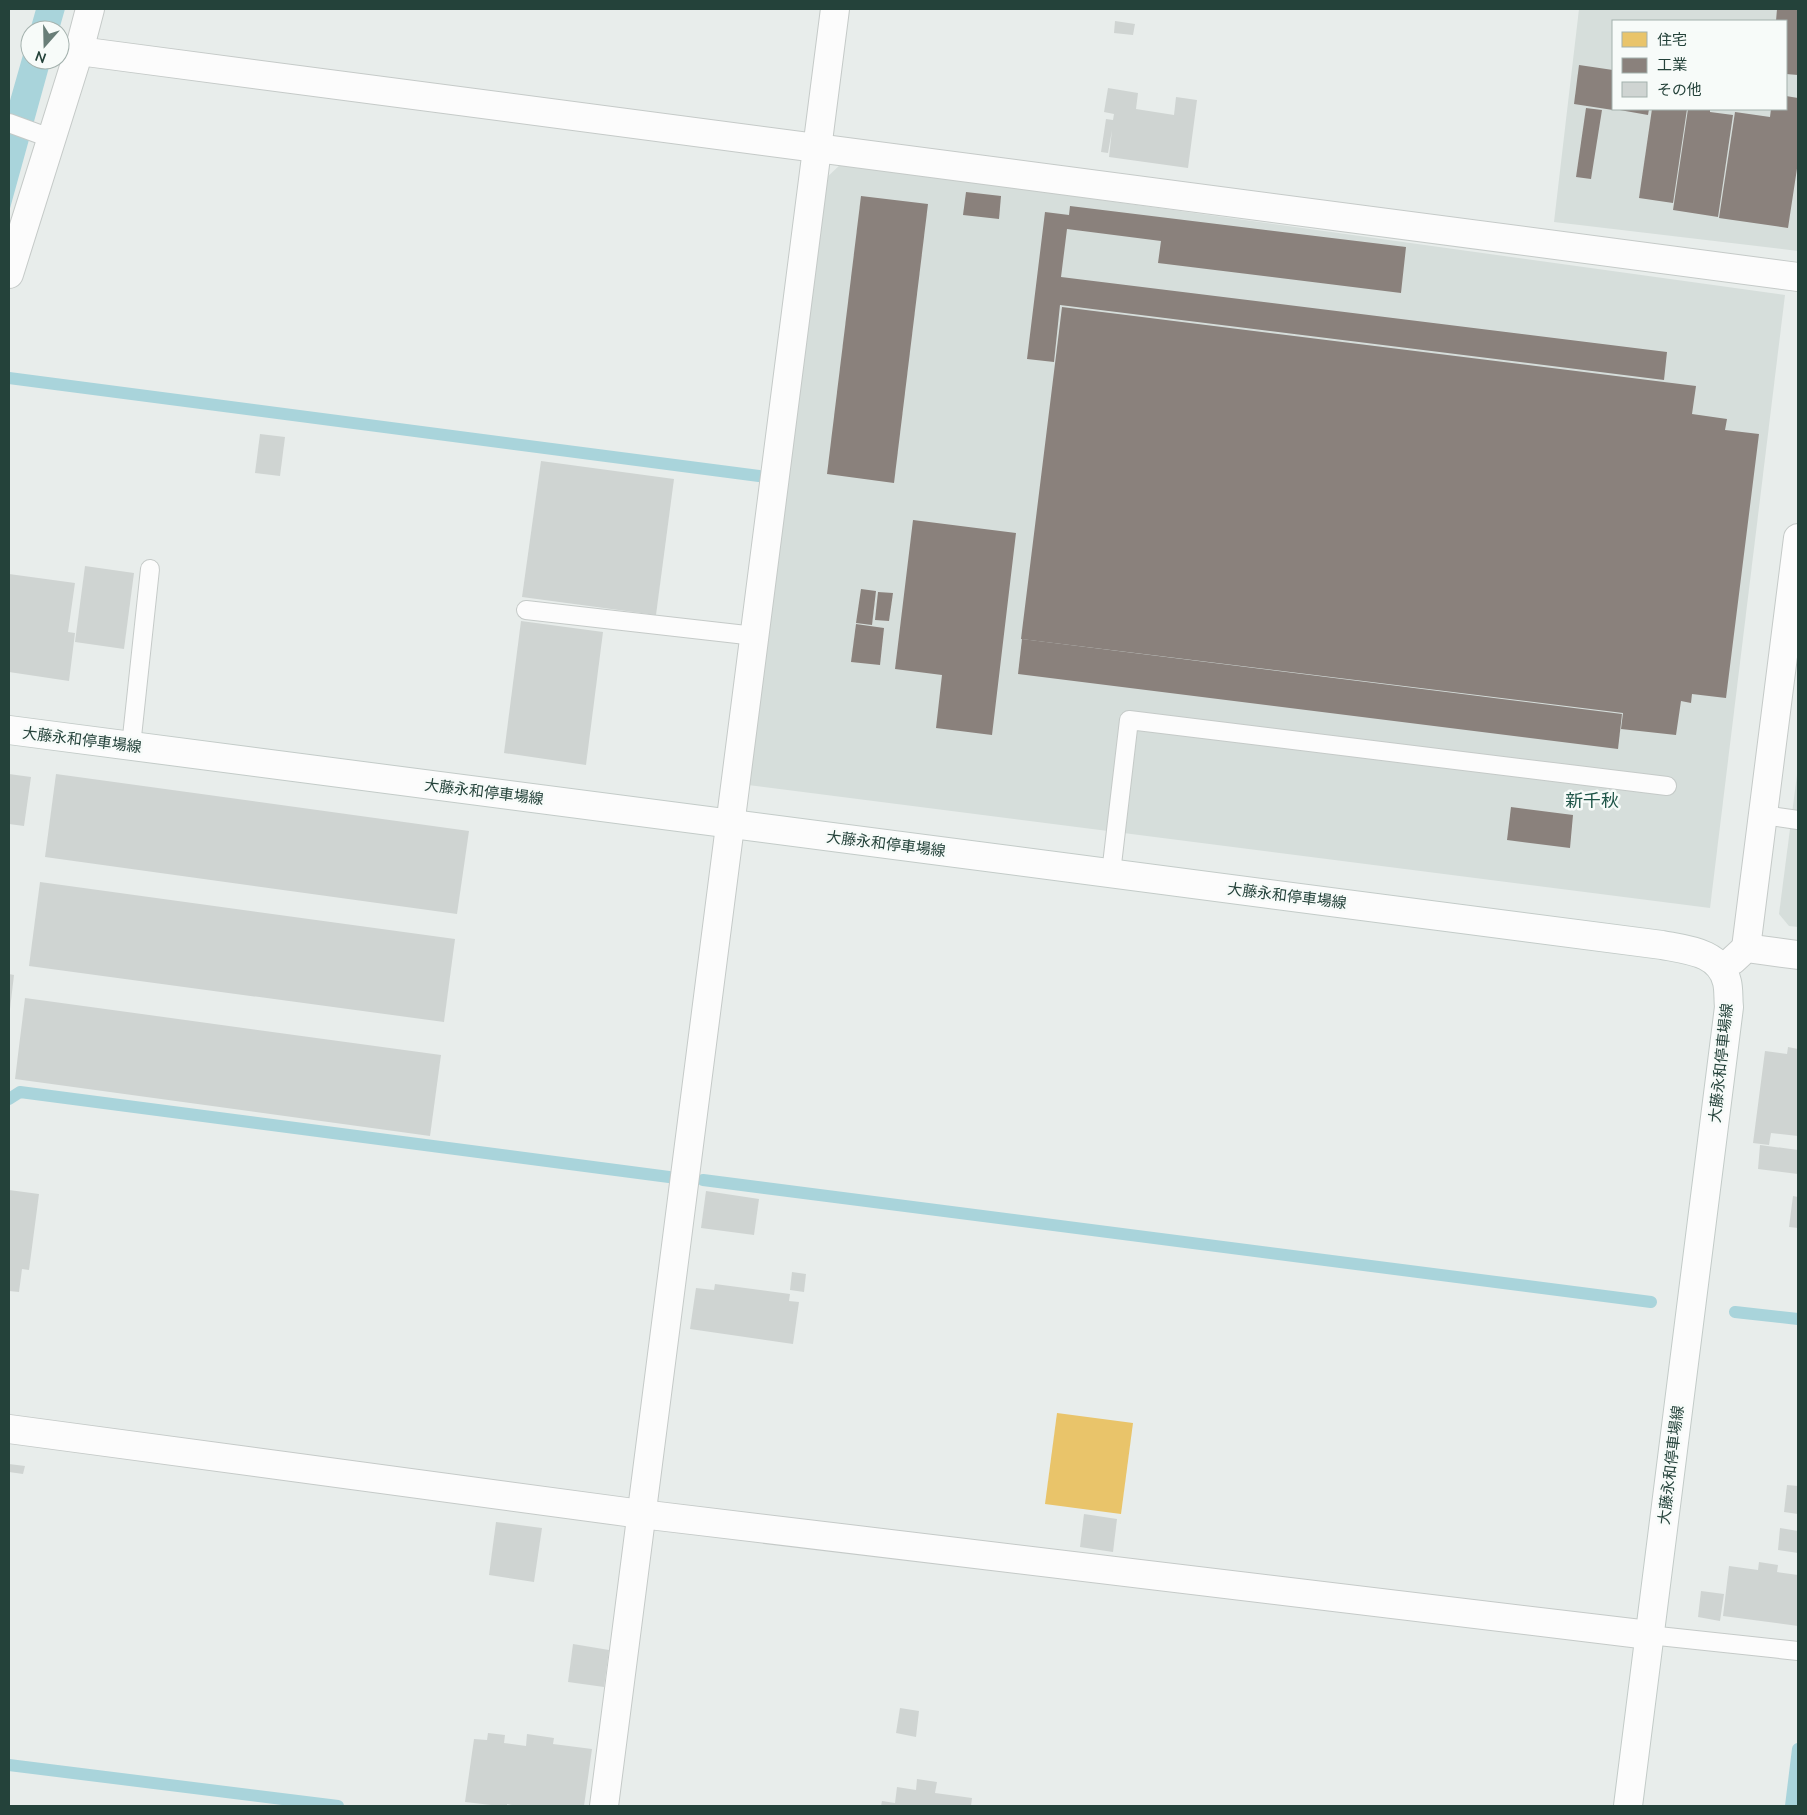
<svg xmlns="http://www.w3.org/2000/svg" width="1807" height="1815" font-family="'Nunito Sans','Noto Sans JP',sans-serif">
<style>
.built{fill:#d6dedb;fill-rule:evenodd}
.water{fill:#a9d4db}
.homes{fill:#e9c46a}
.industry{fill:#8a817c}
.lines{fill:none;stroke-linecap:round;stroke-linejoin:round}
.stream{stroke:#a9d4db;stroke-width:12}
.building{fill:#cfd4d2}
.lane-casing{stroke:#c5cac8;stroke-width:20}
.street-casing{stroke:#c5cac8;stroke-width:30}
.secondary-casing{stroke:#c3cbc8;stroke-width:30}
.lane{stroke:#fcfcfc;stroke-width:18}
.street{stroke:#fcfcfc;stroke-width:28}
.secondary{stroke:#fcfcfc;stroke-width:28}
.labels{text-anchor:middle;dominant-baseline:central;stroke-width:5;stroke-linejoin:round;paint-order:stroke}
.street-label{font-size:15px;fill:#24423a;stroke:#f7fbf9}
.quarter-label{font-size:18px;fill:#1f5548;stroke:#f7fbf9}
</style>
<rect width="100%" height="100%" fill="#e8edeb"/>
<g class="built">
<path d="M1579 9H1798V251L1554 222ZM1613 21H1786V109H1613Z"/>
<path d="M841 164 1785 295 1710 908 748 785 823 181Z"/>
<path d="M1798 767V927L1789 926 1779 914Z"/>
</g>
<path class="water" d="M36 9H65L59 30H30V60H51L9 212V104Z"/>
<path class="homes" d="M1057 1413 1133 1423 1121 1514 1045 1504Z"/>
<g class="industry">
<path d="M1777 9H1798V75L1786 74V21H1776Z"/>
<path d="M1579 65 1613 70V110L1574 104Z"/>
<path d="M1786 96 1798 98V162L1788 228 1719 218 1735 112 1770 117 1771 109H1786Z"/>
<path d="M1586 108 1602 110 1591 179 1576 177Z"/>
<path d="M1614 109H1649L1648 115Z"/>
<path d="M1652 109H1687L1673 203 1639 198Z"/>
<path d="M1688 109H1710V112L1733 115 1718 217 1673 210Z"/>
<path d="M966 192 1001 196 999 219 963 215Z"/>
<path d="M861 196 928 204 894 483 827 474Z"/>
<path d="M1070 206 1406 247 1401 293 1158 263 1161 241 1067 229 1061 277 1667 352 1664 380 1060 305 1054 362 1027 359 1045 212 1069 215Z"/>
<path d="M1062 307 1696 386 1692 414 1727 419 1725 430 1759 434 1726 698 1692 694 1691 703 1681 701 1676 735 1621 729 1623 713 1021 639Z"/>
<path d="M913 520 1016 533 992 735 936 728 942 675 895 669Z"/>
<path d="M861 589 876 591 872 625 856 623Z"/>
<path d="M878 592 893 593 889 621 875 620Z"/>
<path d="M856 624 884 628 880 665 851 662Z"/>
<path d="M1022 639 1622 714 1618 749 1018 674Z"/>
<path d="M1511 807 1573 815 1570 848 1507 840Z"/>
</g>
<g class="lines">
<g class="stream">
<path d="M9 378 759 476"/>
<path d="M9 1099 20 1092 669 1177"/>
<path d="M703 1180 1651 1302"/>
<path d="M1735 1312 1798 1319"/>
<path d="M9 1765 338 1806"/>
<path d="M1791 1806 1798 1749"/>
</g>
</g>
<g class="building">
<path d="M1115 21 1135 24 1133 35 1114 33Z"/>
<path d="M1108 88 1138 93 1136 109 1174 115 1176 97 1197 100 1188 168 1109 157 1112 130 1108 153 1101 152 1106 119 1113 120 1114 114 1104 112Z"/>
<path d="M260 434 285 437 280 476 255 473Z"/>
<path d="M541 461 674 479 656 615 522 597Z"/>
<path d="M85 566 134 573 124 649 75 642Z"/>
<path d="M9 574 75 583 68 632 75 633 69 681 9 672Z"/>
<path d="M521 621 603 632 586 765 504 753Z"/>
<path d="M9 774 31 777 24 826 9 824Z"/>
<path d="M56 774 469 831 457 914 45 857Z"/>
<path d="M40 882 455 939 444 1022 29 966Z"/>
<path d="M9 974 14 975 10 1009H9Z"/>
<path d="M25 998 441 1055 430 1136 15 1079Z"/>
<path d="M1788 1047 1798 1049V1136L1771 1133 1769 1145 1753 1143 1765 1051 1787 1054Z"/>
<path d="M1760 1145 1798 1150V1174L1758 1169Z"/>
<path d="M9 1190 39 1194 29 1270 22 1269 19 1292 9 1291Z"/>
<path d="M706 1191 759 1199 754 1235 701 1228Z"/>
<path d="M1793 1196 1798 1197V1228L1789 1227Z"/>
<path d="M792 1272 806 1274 804 1292 790 1290Z"/>
<path d="M715 1284 790 1294 789 1301 799 1302 793 1344 690 1329 696 1288 714 1290Z"/>
<path d="M9 1464 25 1466 23 1474 9 1472Z"/>
<path d="M1787 1485 1798 1486V1514L1784 1512Z"/>
<path d="M1084 1514 1117 1519 1113 1552 1080 1547Z"/>
<path d="M496 1522 542 1528 534 1582 489 1575Z"/>
<path d="M1780 1528 1798 1531V1553L1778 1550Z"/>
<path d="M1759 1562 1778 1565 1777 1572 1798 1575V1626L1723 1616 1729 1566 1758 1570Z"/>
<path d="M1701 1591 1724 1594 1720 1621 1698 1617Z"/>
<path d="M573 1644 609 1650 604 1687 568 1682Z"/>
<path d="M900 1708 919 1711 916 1737 896 1733Z"/>
<path d="M488 1733 505 1735 504 1743 526 1746 527 1734 554 1738 553 1744 592 1749 584 1806H517L507 1804V1806H500L465 1802 474 1739 487 1740Z"/>
<path d="M917 1779 937 1782 935 1793 972 1798 971 1806H881L882 1801 895 1803 897 1787 916 1790Z"/>
</g>
<g class="lines">
<defs>
<g id="lane">
<path d="M9 123 50 138"/>
<path d="M526 610 755 636"/>
<path d="M131 746 150 569"/>
<path d="M1763 815 1798 820"/>
<path d="M1111 873 1129 720 1667 786"/>
<path d="M1649 1635 1798 1651"/>
</g>
<g id="street">
<path d="M79 51 1798 277"/>
<path d="M9 274 79 51 90 9"/>
<path d="M1746 948 1798 538"/>
<path d="M1733 960 1746 948 1798 955"/>
<path d="M9 1429 641 1514 1649 1635"/>
<path d="M604 1806 835 9"/>
</g>
<path id="secondary" d="M9 730 1662 945C1688 950 1720 952 1727 982 1729 990 1728 999 1729 1007L1628 1806"/>
</defs>
<use href="#lane" class="lane-casing"/>
<use href="#street" class="street-casing"/>
<use href="#secondary" class="secondary-casing"/>
<use href="#lane" class="lane"/>
<use href="#street" class="street"/>
<use href="#secondary" class="secondary"/>
</g>
<g class="labels">
<g class="street-label">
<text transform="translate(82 740) rotate(7)">大藤永和停車場線</text>
<text transform="translate(484 792) rotate(7)">大藤永和停車場線</text>
<text transform="translate(886 844) rotate(7)">大藤永和停車場線</text>
<text transform="translate(1287 896) rotate(7)">大藤永和停車場線</text>
<text transform="translate(1721 1063) rotate(-84)">大藤永和停車場線</text>
<text transform="translate(1671 1465) rotate(-83)">大藤永和停車場線</text>
</g>
<g class="quarter-label">
<text x="1592" y="801">新千秋</text>
</g>
</g>
<rect width="1807" height="1815" fill="none" stroke="#24423a" stroke-width="20"/>
<rect x="1612" y="20" width="175" height="90" fill="#f7fbf9" stroke="#a3b1ad"/>
<rect x="1622" y="32" width="25" height="15" fill="#e9c46a" stroke="#a3b1ad"/>
<text x="1657" y="45" font-size="15" fill="#24423a">住宅</text>
<rect x="1622" y="58" width="25" height="15" fill="#8a817c" stroke="#a3b1ad"/>
<text x="1657" y="70" font-size="15" fill="#24423a">工業</text>
<rect x="1622" y="82" width="25" height="15" fill="#cfd4d2" stroke="#a3b1ad"/>
<text x="1657" y="95" font-size="15" fill="#24423a">その他</text>
<g transform="translate(45 45) rotate(200)"><circle r="24" fill="#f7fbf9" stroke="#a3b1ad"/>
<path d="M0-4L9 19L0 12L-9 19Z" fill="#697e78"/>
<text y="-8" font-size="14" font-weight="bold" text-anchor="middle" fill="#24423a">N</text>
</g>
</svg>
